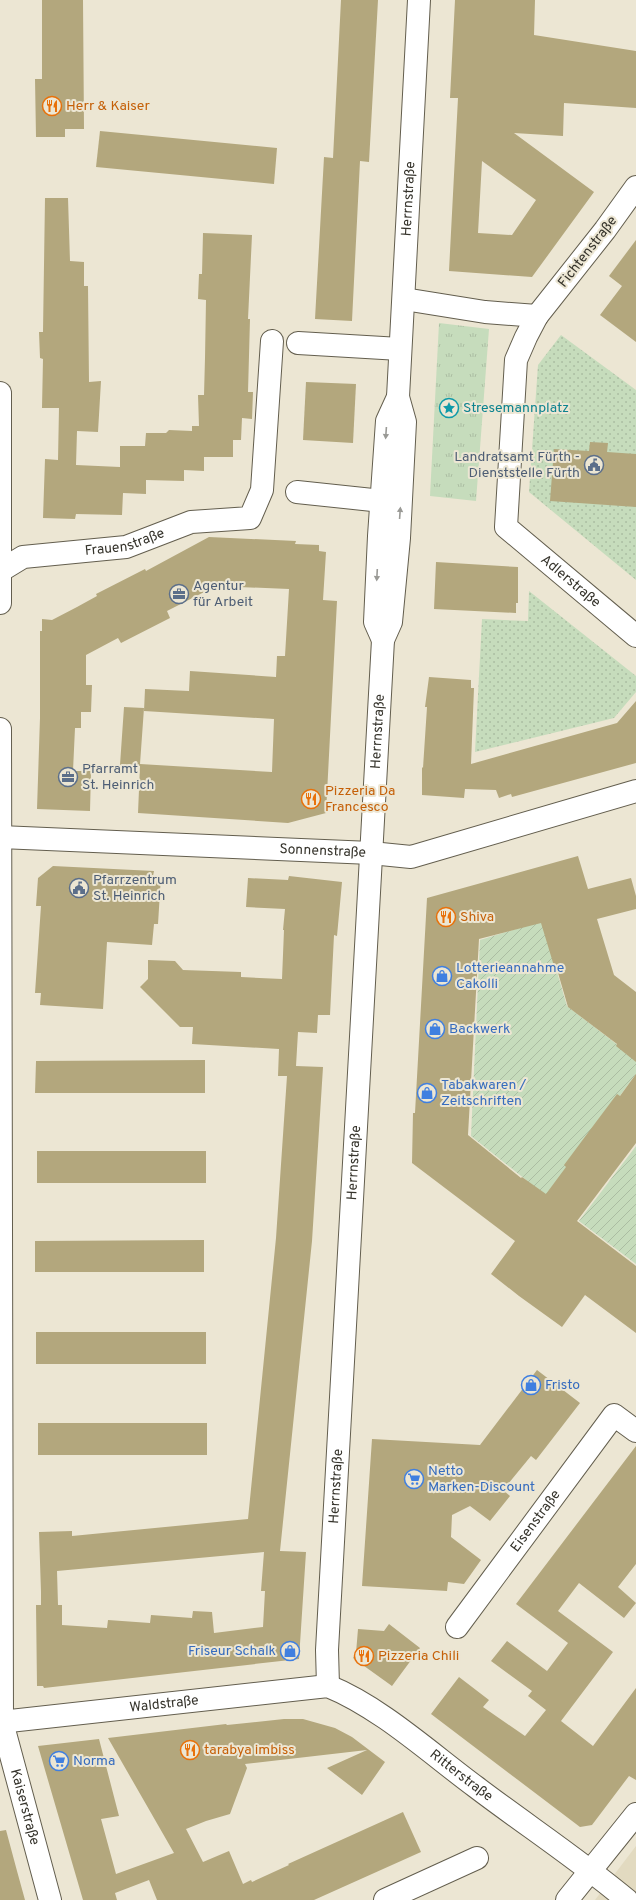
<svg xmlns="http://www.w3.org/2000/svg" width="636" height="1900" font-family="Overpass,sans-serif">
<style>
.built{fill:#e2dac0}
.grass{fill:url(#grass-dots)}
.park{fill:url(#park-tufts)}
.garden{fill:url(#garden-furrows)}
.building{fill:#b3a77d;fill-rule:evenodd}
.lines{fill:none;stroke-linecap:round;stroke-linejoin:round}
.minor-casing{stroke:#635e4e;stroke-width:24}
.minor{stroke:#fff;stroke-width:22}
.oneway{fill:#9a9a96}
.labels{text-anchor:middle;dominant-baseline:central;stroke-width:4;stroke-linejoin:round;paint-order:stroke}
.food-label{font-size:14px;fill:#c56008;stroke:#ece6d3;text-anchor:start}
.street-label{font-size:14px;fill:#36342c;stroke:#ece6d3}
.culture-label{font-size:14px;fill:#0d838f;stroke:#ece6d3;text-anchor:start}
.service-label{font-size:14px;fill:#4e5e75;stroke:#ece6d3;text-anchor:start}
.shop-label{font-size:14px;fill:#366cbe;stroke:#ece6d3;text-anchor:start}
</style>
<defs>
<pattern id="grass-dots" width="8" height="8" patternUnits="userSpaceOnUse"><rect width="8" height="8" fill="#c6dcbc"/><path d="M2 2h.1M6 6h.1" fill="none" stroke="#abbda2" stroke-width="1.8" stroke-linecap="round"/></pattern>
<pattern id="park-tufts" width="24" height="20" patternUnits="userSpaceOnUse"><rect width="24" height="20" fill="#c6dcbc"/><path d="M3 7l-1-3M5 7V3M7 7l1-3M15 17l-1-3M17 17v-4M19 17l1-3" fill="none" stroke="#abbda2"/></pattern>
<pattern id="garden-furrows" width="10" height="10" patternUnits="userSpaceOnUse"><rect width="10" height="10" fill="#c6dcbc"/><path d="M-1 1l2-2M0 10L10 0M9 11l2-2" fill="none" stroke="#abbda2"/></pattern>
</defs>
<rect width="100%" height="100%" fill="#ece6d3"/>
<path class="built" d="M636 1846V1900H595Z"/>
<g class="grass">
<path d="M561 335 636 390V580L529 492 538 365Z"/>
<path d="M529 591 636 676V692L614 718 475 752 482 619 528 621Z"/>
</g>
<path class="park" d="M439 323 489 329 476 501 430 496Z"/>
<g class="garden">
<path d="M542 921 567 1006 636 1059V1074L546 1196 471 1136 480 940Z"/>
<path d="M636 1146V1264L579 1221Z"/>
</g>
<g class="building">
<path d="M42 0H83L84 129H65V137H36L35 79H42Z"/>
<path d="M341 0H378L369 162 360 161 352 321 315 319 324 157 333 158Z"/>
<path d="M455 0H535L534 35 636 51V108L564 103 563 136 514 133 594 192 532 277 449 271 458 98H450ZM482 161 536 200 512 235 478 233Z"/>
<path d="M100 131 277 148 274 184 96 167Z"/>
<path d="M45 198H68L70 261 84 262V286H88L89 382 101 381 98 432 77 431 76 465 120 467V446H145L146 433H166L169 430 192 431V426H199L198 395H204L205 358 206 300 198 299 199 274H202L203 233 252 235 248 319H250L248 392H253L252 419 242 418 241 440H233V457H204V471L184 470V481L146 480V494L123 493 122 515 76 514 75 519 43 518 45 459 58 460 59 408H42L43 359 40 358 39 332H43Z"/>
<path d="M636 240V342L600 315 622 286 609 276Z"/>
<path d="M306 382 356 384 353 443 303 440Z"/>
<path d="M590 442 608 443 607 452 636 454V507L550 501 554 449 589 451Z"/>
<path d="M209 537 296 541 295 544 319 545V551L326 552 323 600 337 601 326 813 288 823 138 813 140 766 120 765 124 707 144 708 140 764 272 772 274 719 144 711 145 689 189 691 190 671 276 677 277 656H285L289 589 216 586 167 611 170 618 121 643 118 638 86 655V685H92L91 712H81V728H75L73 771H91L90 811 37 809 40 718V631H42V619L52 620 77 607 97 596 96 594 145 569 146 571Z"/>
<path d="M436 562 518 567V603H516V613L434 609Z"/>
<path d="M429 677 471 680V688H474L471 764 617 723 636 701V763L512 797 511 794 499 798 496 790 465 789 464 798 422 795V767L423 768 427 707H425Z"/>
<path d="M578 856 588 889 631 878 636 896V909L597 919 614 975 636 992V1062L616 1046 617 1044 568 1007 556 966H554L541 923 479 939 468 1135 521 1178 522 1177 546 1194 566 1167 564 1165 596 1122 617 1094 620 1096 636 1074V1143L577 1221 636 1266V1333L585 1295 562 1327 519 1296 491 1274 515 1241 412 1163 413 1113H415L427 898Z"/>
<path d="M53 866 154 871 153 876H161L158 924H154L152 945 107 942 103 1009 40 1005 41 993H35L41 906H36L38 878Z"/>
<path d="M289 876 342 882 337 936 334 935 330 1015H318L317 1033 298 1032 296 1066 323 1067 312 1241 280 1551 306 1552 299 1659 44 1688 43 1686H37L36 1605H41V1592L39 1532 72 1531V1536L248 1519 276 1238 287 1076H278L279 1049 192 1044 193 1027H180L140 987 148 979V960L175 961 183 970 241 972V977L282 979 284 930H283L285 909 246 907 248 878 288 880ZM264 1552 261 1591H265L263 1627 214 1633 212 1612 193 1611 192 1618 151 1615 150 1623 108 1620 107 1628 62 1625V1605H58L57 1571Z"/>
<path d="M205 1060V1093H35L36 1061Z"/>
<rect x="37" y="1151" width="169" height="32"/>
<path d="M204 1240V1272H35V1241Z"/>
<rect x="36" y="1332" width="170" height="32"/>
<path d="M537 1370 580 1403 536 1460 531 1456 503 1490 510 1496 490 1521 470 1506 452 1515 451 1537 481 1560 464 1584 448 1582 447 1591 362 1586 372 1439 480 1445Z"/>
<rect x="38" y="1423" width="169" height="32"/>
<path d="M636 1446V1564L618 1587 636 1603 624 1618 579 1583 558 1611 613 1652 561 1721 593 1746 636 1688V1780L629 1776 592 1825 580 1827 431 1714 459 1677 489 1700 483 1707 525 1736 546 1710 528 1696 532 1691 491 1661 507 1641 547 1671 568 1643 516 1604Z"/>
<path d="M389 1624 420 1648 392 1686 353 1658 356 1653 358 1629 384 1631Z"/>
<path d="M284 1719H303L335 1728 352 1737 385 1762 362 1795 327 1768 367 1750 245 1764 247 1768 230 1814 206 1821 186 1829 203 1862 229 1851 243 1884 251 1880 252 1882 289 1865 288 1864 403 1812 421 1852 314 1900H157L149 1880 115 1893 117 1900H83L38 1746 99 1739 119 1816 101 1819 116 1874 174 1853 108 1738 226 1724 227 1725Z"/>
<path d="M6 1830 17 1871 25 1900H0V1831Z"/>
</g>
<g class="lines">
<defs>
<g id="minor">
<path id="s1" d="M636 187 605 230 537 316 526 337 516 360 506 527 636 636"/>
<path d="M404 299 485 312 537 316"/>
<path d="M298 343 400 349"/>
<path d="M0 393V603"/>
<path d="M297 492 382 501"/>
<path id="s2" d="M0 571 23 557 126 547 191 522 250 518 262 490 272 341"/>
<path id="s3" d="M383 640 375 622 379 536 387 421 398 397 419 0"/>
<path id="s4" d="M0 729 2 1722 50 1900"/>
<path id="s5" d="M0 837 371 853 411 857 636 791"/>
<path id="s6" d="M457 1627 614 1415 636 1431"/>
<path id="s7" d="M328 1686 327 1650 383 640 391 622 399 538 405 422 398 397"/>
<path id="s8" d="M0 1722 328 1686C380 1707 430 1753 476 1787 526 1825 578 1859 627 1900"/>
<path d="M385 1900 477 1858"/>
<path d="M567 1900 636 1814"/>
</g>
</defs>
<use href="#minor" class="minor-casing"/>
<use href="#minor" class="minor"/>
</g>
<defs><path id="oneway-solid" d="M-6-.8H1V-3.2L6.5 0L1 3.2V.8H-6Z"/></defs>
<g class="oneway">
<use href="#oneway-solid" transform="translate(386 433) rotate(94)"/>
<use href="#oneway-solid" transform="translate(400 513) rotate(-86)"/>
<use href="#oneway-solid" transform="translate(377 575) rotate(93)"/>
</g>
<defs>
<symbol id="restaurant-ring" viewBox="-11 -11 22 22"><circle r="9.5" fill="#ece6d3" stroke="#e8710a" stroke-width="1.5"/><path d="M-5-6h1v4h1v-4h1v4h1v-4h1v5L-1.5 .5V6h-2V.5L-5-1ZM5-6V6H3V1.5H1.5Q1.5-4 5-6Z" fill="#e8710a"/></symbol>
<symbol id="sight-ring" viewBox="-11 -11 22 22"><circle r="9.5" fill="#ece6d3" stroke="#0f9aa8" stroke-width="1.5"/><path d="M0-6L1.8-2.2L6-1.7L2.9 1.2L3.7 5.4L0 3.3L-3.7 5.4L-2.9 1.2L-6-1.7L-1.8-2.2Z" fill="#0f9aa8"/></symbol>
<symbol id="civic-ring" viewBox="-11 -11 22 22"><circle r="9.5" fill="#ece6d3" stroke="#5c6f8a" stroke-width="1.5"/><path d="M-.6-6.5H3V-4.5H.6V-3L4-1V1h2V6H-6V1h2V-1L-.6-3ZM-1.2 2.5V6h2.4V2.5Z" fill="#5c6f8a"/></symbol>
<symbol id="office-ring" viewBox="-11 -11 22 22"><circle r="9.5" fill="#ece6d3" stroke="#5c6f8a" stroke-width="1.5"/><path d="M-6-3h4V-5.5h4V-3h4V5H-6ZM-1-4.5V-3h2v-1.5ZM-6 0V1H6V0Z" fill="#5c6f8a"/></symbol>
<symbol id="shop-ring" viewBox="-11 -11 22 22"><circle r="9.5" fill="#ece6d3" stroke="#3f7fe0" stroke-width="1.5"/><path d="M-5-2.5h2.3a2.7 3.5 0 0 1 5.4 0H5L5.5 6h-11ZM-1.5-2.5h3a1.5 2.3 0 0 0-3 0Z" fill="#3f7fe0"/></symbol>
<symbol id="supermarket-ring" viewBox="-11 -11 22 22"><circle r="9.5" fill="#ece6d3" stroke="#3f7fe0" stroke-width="1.5"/><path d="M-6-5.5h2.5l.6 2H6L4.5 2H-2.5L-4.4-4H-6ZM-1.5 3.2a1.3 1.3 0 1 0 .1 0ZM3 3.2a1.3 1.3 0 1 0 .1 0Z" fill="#3f7fe0"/></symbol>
</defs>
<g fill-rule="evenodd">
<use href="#restaurant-ring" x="41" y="95" width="22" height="22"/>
<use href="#sight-ring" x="438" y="397" width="22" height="22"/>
<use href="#civic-ring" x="583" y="454" width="22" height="22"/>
<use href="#office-ring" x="168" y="583" width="22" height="22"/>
<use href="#office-ring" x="57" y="766" width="22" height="22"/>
<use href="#restaurant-ring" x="300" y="788" width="22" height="22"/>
<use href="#civic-ring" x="68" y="877" width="22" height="22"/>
<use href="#restaurant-ring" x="435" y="906" width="22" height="22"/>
<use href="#shop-ring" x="431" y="965" width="22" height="22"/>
<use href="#shop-ring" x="424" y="1018" width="22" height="22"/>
<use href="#shop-ring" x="416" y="1082" width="22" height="22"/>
<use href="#shop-ring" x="520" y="1374" width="22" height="22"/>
<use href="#supermarket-ring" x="403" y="1468" width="22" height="22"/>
<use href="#shop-ring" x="279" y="1640" width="22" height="22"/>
<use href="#restaurant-ring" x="353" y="1645" width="22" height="22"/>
<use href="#restaurant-ring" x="179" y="1739" width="22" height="22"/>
<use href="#supermarket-ring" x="48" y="1750" width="22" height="22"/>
</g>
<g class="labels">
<g class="food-label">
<text x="66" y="106">Herr &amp; Kaiser</text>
<text x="325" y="791">Pizzeria Da<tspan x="325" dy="16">Francesco</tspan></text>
<text x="460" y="917">Shiva</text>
<text x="378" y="1656">Pizzeria Chili</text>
<text x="204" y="1750">tarabya imbiss</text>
</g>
<g class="street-label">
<text stroke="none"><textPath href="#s3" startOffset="446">Herrnstraße</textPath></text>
<text transform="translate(588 252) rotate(-52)">Fichtenstraße</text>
<text stroke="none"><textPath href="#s2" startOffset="130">Frauenstraße</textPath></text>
<text stroke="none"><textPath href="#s1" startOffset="463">Adlerstraße</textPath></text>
<text stroke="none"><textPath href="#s7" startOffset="956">Herrnstraße</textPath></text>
<text stroke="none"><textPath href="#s5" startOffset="323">Sonnenstraße</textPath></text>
<text stroke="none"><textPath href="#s7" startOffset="524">Herrnstraße</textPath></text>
<text stroke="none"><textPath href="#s7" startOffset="200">Herrnstraße</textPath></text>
<text stroke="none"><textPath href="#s6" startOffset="132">Eisenstraße</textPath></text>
<text stroke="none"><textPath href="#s8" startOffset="165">Waldstraße</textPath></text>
<text stroke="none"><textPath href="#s8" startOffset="491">Ritterstraße</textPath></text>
<text stroke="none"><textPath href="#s4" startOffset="1081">Kaiserstraße</textPath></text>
</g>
<g class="culture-label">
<text x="463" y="408">Stresemannplatz</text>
</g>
<g class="service-label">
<text x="580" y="457" text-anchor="end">Landratsamt Fürth -<tspan x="580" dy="16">Dienststelle Fürth</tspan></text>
<text x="193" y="586">Agentur<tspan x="193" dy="16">für Arbeit</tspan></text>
<text x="82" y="769">Pfarramt<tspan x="82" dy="16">St. Heinrich</tspan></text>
<text x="93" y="880">Pfarrzentrum<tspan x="93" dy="16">St. Heinrich</tspan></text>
</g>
<g class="shop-label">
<text x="456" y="968">Lotterieannahme<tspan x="456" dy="16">Cakolli</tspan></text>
<text x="449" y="1029">Backwerk</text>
<text x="441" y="1085">Tabakwaren /<tspan x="441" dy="16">Zeitschriften</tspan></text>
<text x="545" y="1385">Fristo</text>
<text x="428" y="1471">Netto<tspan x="428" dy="16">Marken-Discount</tspan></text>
<text x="276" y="1651" text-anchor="end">Friseur Schalk</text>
<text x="73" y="1761">Norma</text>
</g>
</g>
</svg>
